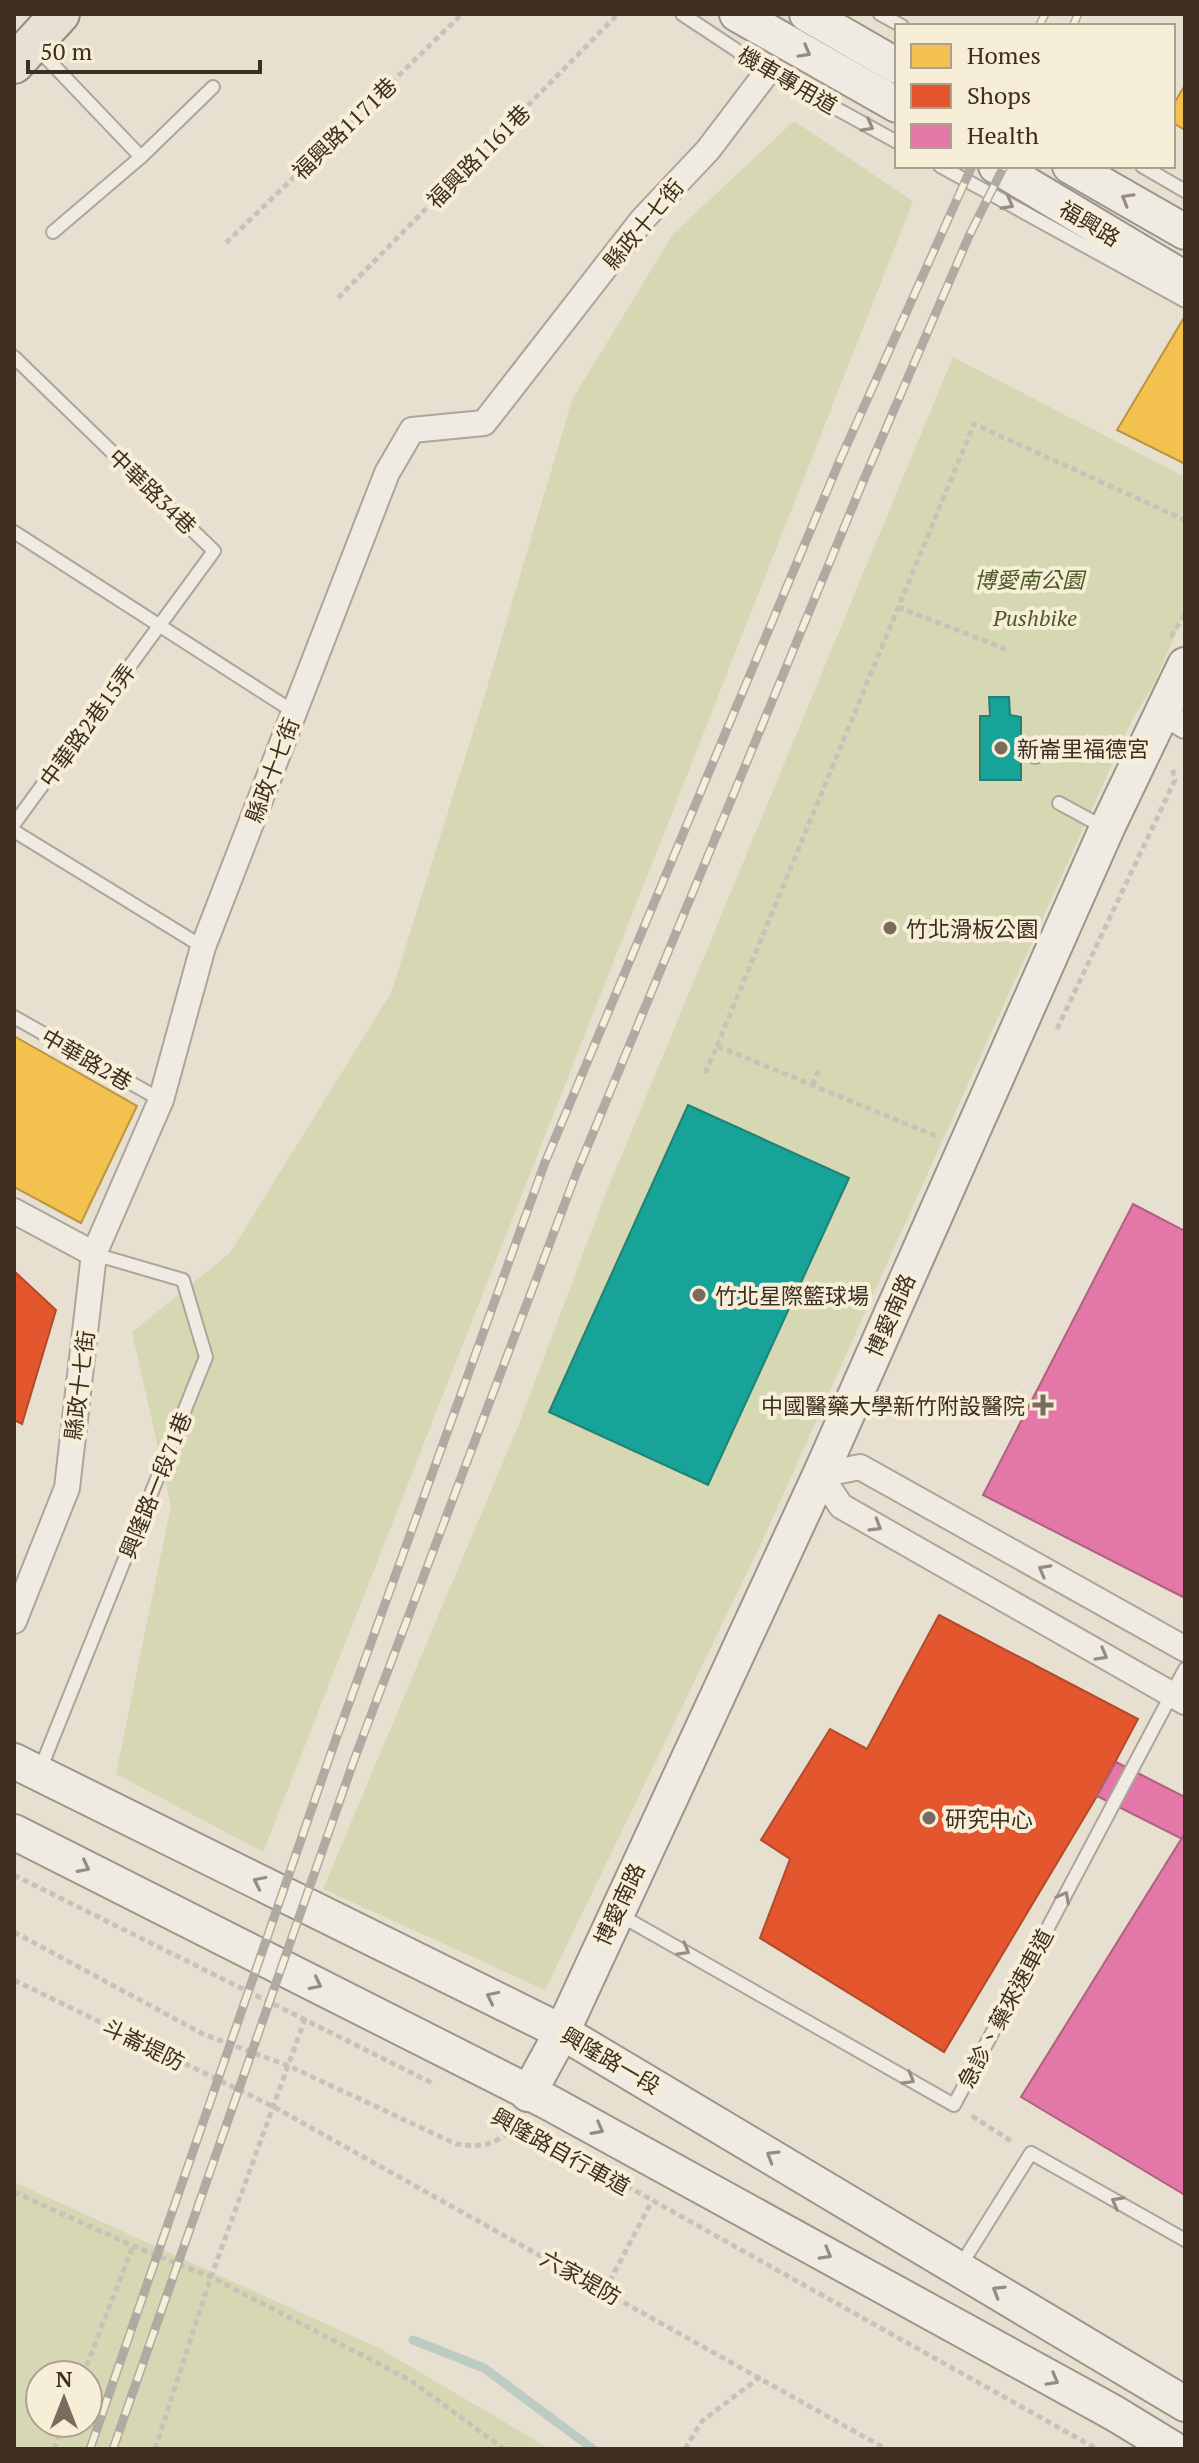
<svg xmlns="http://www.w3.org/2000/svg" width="1199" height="2463" font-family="'PT Serif','Noto Sans TC',serif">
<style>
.green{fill:#d6d7b3;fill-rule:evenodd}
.homes{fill:#f2c14e;stroke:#bc9540;stroke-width:2}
.shops{fill:#e4572e;stroke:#b24b2a;stroke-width:2}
.health{fill:#e377a8;stroke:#b1617f;stroke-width:2}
.public{fill:#17a398;stroke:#228074;stroke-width:2}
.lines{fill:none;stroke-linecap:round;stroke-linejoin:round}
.stream{stroke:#bcccc2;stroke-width:9}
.building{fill:#cbbfb2;stroke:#a89c90;stroke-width:2}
.lane-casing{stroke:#ada599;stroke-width:16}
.street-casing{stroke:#ada599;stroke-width:28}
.secondary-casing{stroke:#9c958a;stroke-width:38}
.primary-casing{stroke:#928b80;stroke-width:42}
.path{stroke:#c8c2b9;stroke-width:5;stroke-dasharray:6 4;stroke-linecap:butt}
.lane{stroke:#efebe3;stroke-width:12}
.street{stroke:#efebe3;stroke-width:24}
.secondary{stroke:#efebe3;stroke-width:34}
.primary{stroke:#e6e1d4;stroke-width:38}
.rail-casing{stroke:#afaaa2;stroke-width:9}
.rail{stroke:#f7eed8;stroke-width:6;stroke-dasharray:18;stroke-linecap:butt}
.oneway{stroke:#968c82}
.poi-dot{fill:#786c5e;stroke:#f7eed8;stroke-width:3}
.labels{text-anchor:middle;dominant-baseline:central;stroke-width:8;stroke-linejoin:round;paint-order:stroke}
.street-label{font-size:22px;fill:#3d2e20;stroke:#f7eed8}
.park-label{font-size:22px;font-style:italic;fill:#4d5a26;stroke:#f7eed8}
.poi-label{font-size:22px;fill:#3d2e20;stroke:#f7eed8;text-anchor:start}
</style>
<rect width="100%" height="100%" fill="#e7e0d1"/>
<g class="green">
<path d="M794 121 913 201 263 1852 116 1774 171 1505 132 1332 230 1253 391 993 486 691 572 400 673 234Z"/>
<path d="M953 357 1185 477V611L1153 686 1132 720 759 1548 545 1990 323 1889 517 1429 606 1193Z"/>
<path d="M14 2182 379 2348 550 2449H14ZM88 2375V2423H40V2375Z"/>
</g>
<g class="homes">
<path d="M1185 85V130L1173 123V105Z"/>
<path d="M1185 316V464L1117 430Z"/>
<path d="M14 1036 137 1106 81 1223 14 1187Z"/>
</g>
<g class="shops">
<path d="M14 1271 56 1310 22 1424 14 1420Z"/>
<path d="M939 1615 1138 1719 1097 1796 944 2052 760 1938 790 1859 761 1840 830 1729 867 1749Z"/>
</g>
<g class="health">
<path d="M1133 1204 1185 1231V1598L983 1495Z"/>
<path d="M1116 1762 1185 1797V1833L1182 1839 1097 1796Z"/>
<path d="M1185 1833V2195L1021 2097Z"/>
</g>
<g class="public">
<path d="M989 697H1009L1010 715 1021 717V780H980V716H990Z"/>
<path d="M688 1105 849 1178 708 1485 549 1412Z"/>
</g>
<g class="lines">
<path class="stream" d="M413 2340 484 2368 593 2449"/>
</g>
<circle class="building" cx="1035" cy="754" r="10"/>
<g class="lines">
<defs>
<g id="lane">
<path d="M682 14 768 71 897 142"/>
<path d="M880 14 902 26"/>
<path d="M35 46 141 157 53 232"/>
<path d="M141 157 213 87"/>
<path d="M940 166 1185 301"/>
<path d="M1142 166 1185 191"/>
<path d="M14 357 214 551 14 824"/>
<path d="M14 532 294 712"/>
<path d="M1059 803 1105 828"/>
<path d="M14 831 203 947"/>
<path d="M14 1017 161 1100"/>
<path d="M40 1770 206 1357 183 1280 94 1254"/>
<path d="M618 1914 954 2105 1185 1669"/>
<path d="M959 2268 1031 2153 1185 2240"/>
</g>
<g id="street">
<path d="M1162 712 1185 726"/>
<path d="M14 1211 94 1254"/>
<path d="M14 1621 67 1488 94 1254 161 1100 203 947 387 473 412 430 484 423 642 220 708 150 768 71"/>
<path d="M1185 1649 860 1467 820 1475 841 1506 1185 1702"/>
</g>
<g id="secondary">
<path d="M737 14 897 105"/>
<path d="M807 14 897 66"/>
<path d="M996 166 1185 279"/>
<path d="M1070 166 1185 232"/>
<path d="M14 1761 562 2032 1185 2404"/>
<path d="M14 1832 550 2103 1114 2413 1173 2449"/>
<path d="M528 2094 562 2032 820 1475 1107 828 1185 665"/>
</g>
<path id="primary" d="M14 64 60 14"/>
</defs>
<use href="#lane" class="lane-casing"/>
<use href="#street" class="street-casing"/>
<use href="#secondary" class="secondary-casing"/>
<use href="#primary" class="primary-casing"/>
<g class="path">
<path d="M226 243 462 14"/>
<path d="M338 298 618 14"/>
<path d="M898 607 1008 650"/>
<path d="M1171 637 1185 614"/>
<path d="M1057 1029 1175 780 1172 766"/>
<path d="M717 1046 974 424 1185 520"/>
<path d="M705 1073 717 1046 936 1136"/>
<path d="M812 1085 820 1067"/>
<path d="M14 1875 432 2083"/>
<path d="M14 1932 203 2034 289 2066 456 2144C484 2148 502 2145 516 2119"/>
<path d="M14 1980 274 2107 886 2449"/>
<path d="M972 2116 1014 2143"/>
<path d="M618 2181 1097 2449"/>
<path d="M14 2192 133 2246 211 2277 410 2380 504 2449"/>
<path d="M605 2290 652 2201"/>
<path d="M83 2375 133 2246"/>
<path d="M54 2449 64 2423"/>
<path d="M155 2449 211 2277 305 2019"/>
<path d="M685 2449 702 2421 760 2377"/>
</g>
<use href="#lane" class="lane"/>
<use href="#street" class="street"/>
<use href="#secondary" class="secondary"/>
<use href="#primary" class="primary"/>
<defs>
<g id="rail">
<path d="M1039 26 1045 14"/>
<path d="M1073 26 1078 14"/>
<path d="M90 2449 331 1753 544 1165 840 460 972 166"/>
<path d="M113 2449 354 1760 576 1174 865 477 969 236 1004 166"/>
</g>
</defs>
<use href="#rail" class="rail-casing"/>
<use href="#rail" class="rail"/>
</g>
<defs><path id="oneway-chevron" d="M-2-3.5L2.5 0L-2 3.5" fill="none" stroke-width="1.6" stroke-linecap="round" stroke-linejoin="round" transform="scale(2)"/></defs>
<g class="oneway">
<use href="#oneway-chevron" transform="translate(805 52) rotate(29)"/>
<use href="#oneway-chevron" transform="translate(868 126) rotate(29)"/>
<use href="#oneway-chevron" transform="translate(1127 199) rotate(-150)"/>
<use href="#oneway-chevron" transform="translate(1008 204) rotate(29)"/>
<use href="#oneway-chevron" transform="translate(876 1526) rotate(31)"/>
<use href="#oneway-chevron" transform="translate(1044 1570) rotate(-151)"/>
<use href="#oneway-chevron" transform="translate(1102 1655) rotate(29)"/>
<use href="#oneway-chevron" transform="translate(84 1867) rotate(27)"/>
<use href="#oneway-chevron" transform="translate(259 1882) rotate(-154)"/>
<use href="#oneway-chevron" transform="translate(1064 1897) rotate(-62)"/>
<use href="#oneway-chevron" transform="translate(684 1950) rotate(30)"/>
<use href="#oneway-chevron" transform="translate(316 1984) rotate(27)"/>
<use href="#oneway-chevron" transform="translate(492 1997) rotate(-154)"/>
<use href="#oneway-chevron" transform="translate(909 2079) rotate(30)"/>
<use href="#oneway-chevron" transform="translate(598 2129) rotate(28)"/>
<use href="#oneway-chevron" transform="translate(772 2156) rotate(-149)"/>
<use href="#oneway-chevron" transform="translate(1117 2202) rotate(-151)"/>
<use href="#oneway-chevron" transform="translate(826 2254) rotate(29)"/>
<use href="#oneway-chevron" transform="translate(998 2291) rotate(-149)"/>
<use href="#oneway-chevron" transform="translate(1053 2380) rotate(29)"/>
</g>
<g class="poi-dot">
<circle cx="1001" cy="748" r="8"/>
<circle cx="890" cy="928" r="8"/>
<circle cx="699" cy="1295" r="8"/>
<path d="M1039 1393h8v8h8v8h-8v8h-8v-8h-8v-8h8z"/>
<circle cx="929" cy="1818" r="8"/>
</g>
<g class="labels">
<g class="street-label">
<text transform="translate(788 80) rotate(30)">機車專用道</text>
<text transform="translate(344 128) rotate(-44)">福興路1171巷</text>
<text transform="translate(478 156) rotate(-45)">福興路1161巷</text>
<text transform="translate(1090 223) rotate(31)">福興路</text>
<text transform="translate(643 224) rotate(-50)">縣政十七街</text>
<text transform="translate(153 491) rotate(44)">中華路34巷</text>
<text transform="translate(87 725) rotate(-54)">中華路2巷15弄</text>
<text transform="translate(272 770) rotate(-69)">縣政十七街</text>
<text transform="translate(87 1059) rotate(30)">中華路2巷</text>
<text transform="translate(890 1315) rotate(-66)">博愛南路</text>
<text transform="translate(79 1385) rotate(-83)">縣政十七街</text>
<text transform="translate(155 1485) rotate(-68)">興隆路一段71巷</text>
<text transform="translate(619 1904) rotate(-65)">博愛南路</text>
<text transform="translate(1005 2008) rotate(-62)">急診、藥來速車道</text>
<text transform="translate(144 2044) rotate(26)">斗崙堤防</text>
<text transform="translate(611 2060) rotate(30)">興隆路一段</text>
<text transform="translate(561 2151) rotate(29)">興隆路自行車道</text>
<text transform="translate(581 2277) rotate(29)">六家堤防</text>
</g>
<g class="park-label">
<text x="1029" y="579">博愛南公園</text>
<text x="1035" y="617">Pushbike</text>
</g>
<g class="poi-label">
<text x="1017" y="748">新崙里福德宮</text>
<text x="906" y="928">竹北滑板公園</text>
<text x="715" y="1295">竹北星際籃球場</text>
<text x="1025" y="1405" text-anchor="end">中國醫藥大學新竹附設醫院</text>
<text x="945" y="1818">研究中心</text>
</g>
</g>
<rect width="1199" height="2463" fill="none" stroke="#3d2e20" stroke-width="32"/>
<rect x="895" y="24" width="280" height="144" fill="#f7eed8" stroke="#ada18e" stroke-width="2"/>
<rect x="911" y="44" width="40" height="24" fill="#f2c14e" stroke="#ada18e" stroke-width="2"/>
<text x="967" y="64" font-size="24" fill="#3d2e20">Homes</text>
<rect x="911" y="84" width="40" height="24" fill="#e4572e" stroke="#ada18e" stroke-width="2"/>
<text x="967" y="104" font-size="24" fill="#3d2e20">Shops</text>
<rect x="911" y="124" width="40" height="24" fill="#e377a8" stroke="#ada18e" stroke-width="2"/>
<text x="967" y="144" font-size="24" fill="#3d2e20">Health</text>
<g transform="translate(64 2399)"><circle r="38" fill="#f7eed8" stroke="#ada18e" stroke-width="2"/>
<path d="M0-6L14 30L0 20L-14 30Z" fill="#786c5e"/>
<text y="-12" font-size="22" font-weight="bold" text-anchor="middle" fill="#3d2e20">N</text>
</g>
<path d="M28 60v12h232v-12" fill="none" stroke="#3d2e20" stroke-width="4"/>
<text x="40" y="60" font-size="24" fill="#3d2e20" stroke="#f7eed8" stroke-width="6" paint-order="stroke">50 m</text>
</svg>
